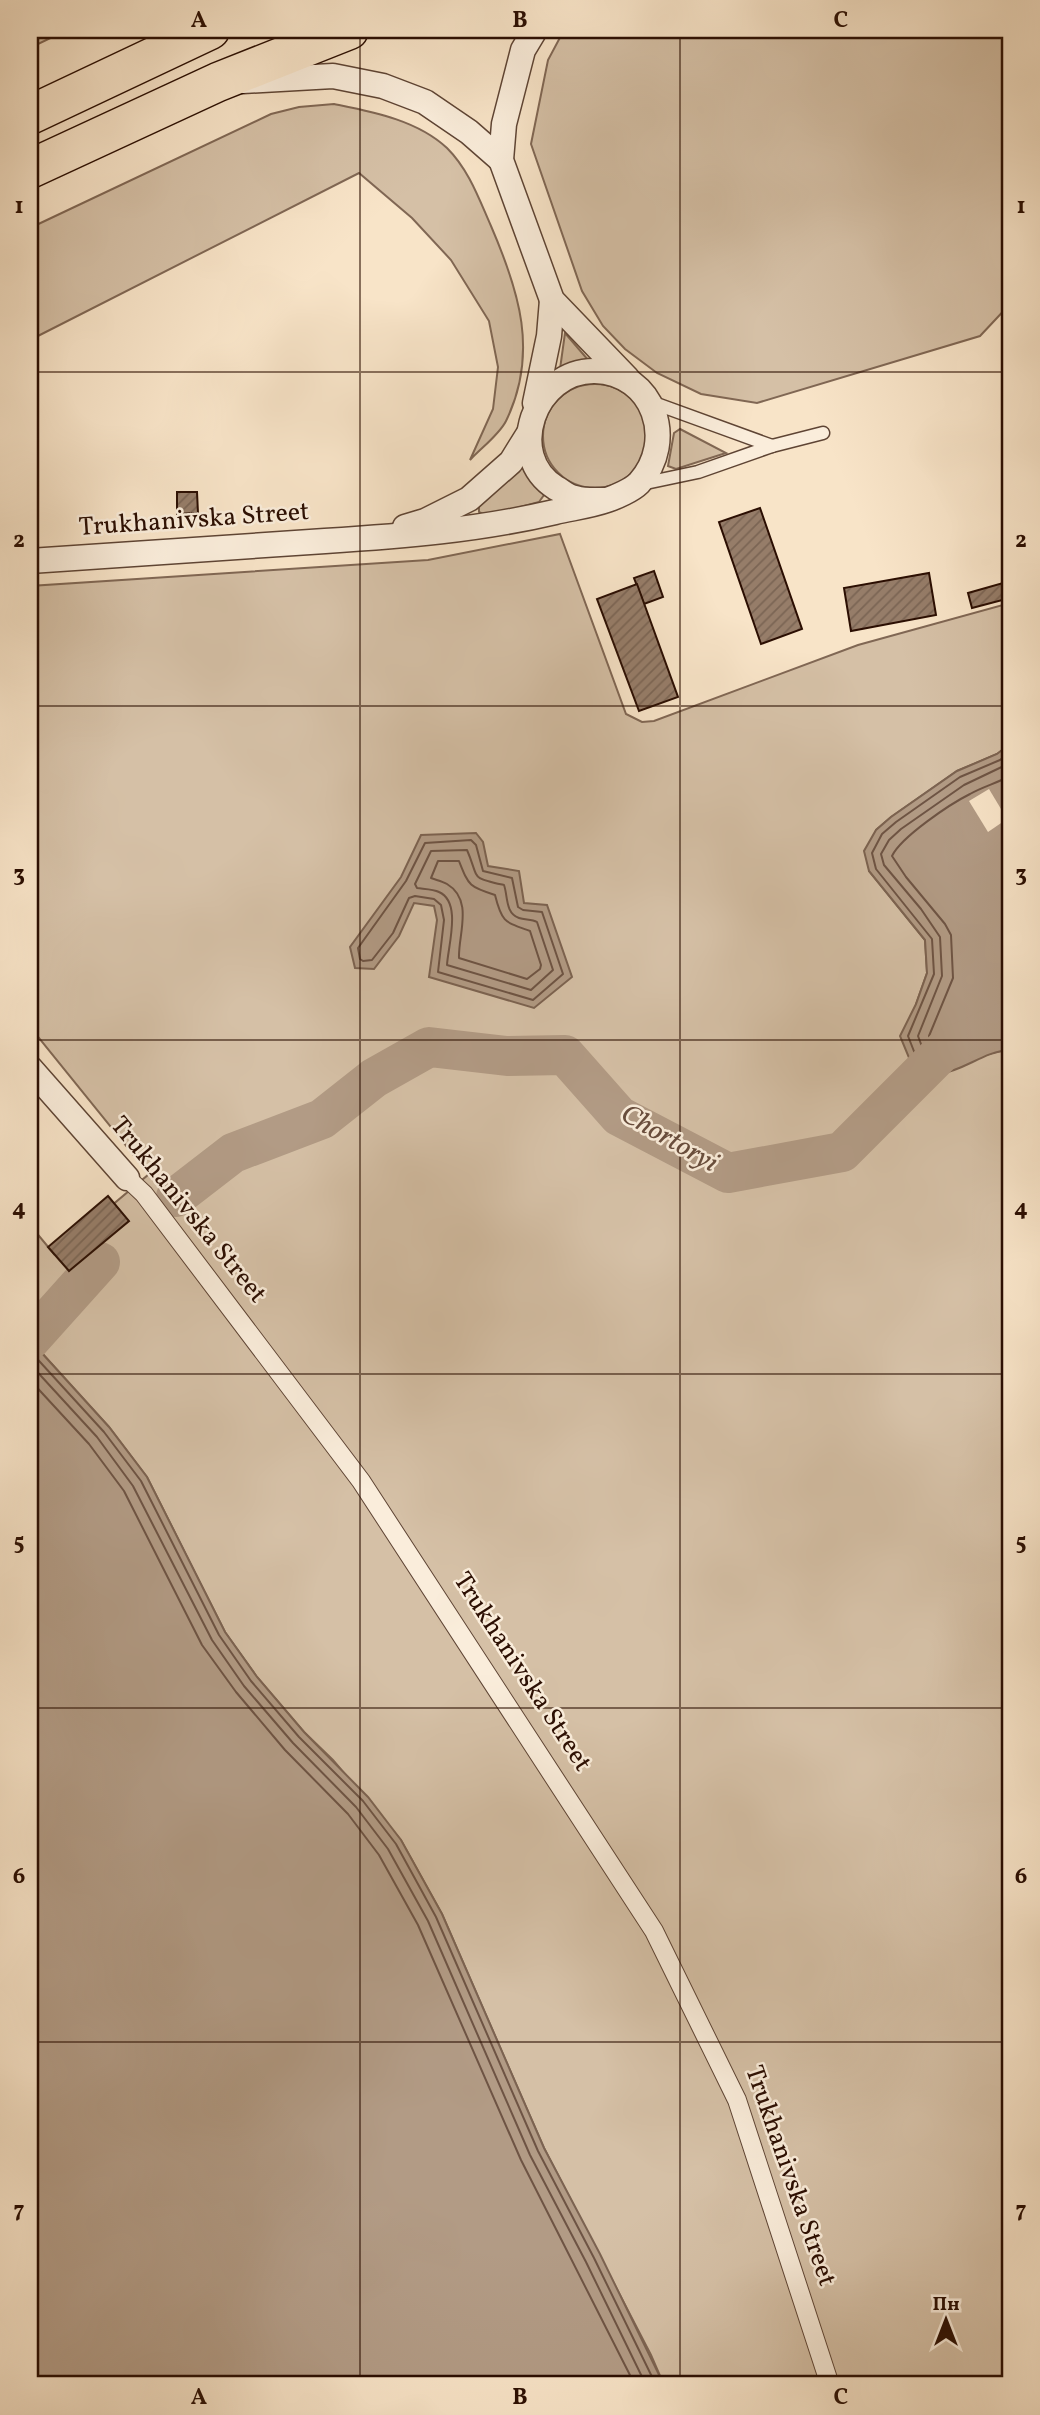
<svg xmlns="http://www.w3.org/2000/svg" width="1040" height="2415" font-family="Vollkorn,serif">
<style>
.green{fill:#d5c0a6;stroke:#806754;stroke-width:2}
.water{fill:#b29b85;stroke:#7c6351;stroke-width:2}
.pier{fill:#f8e4c8}
.lines{fill:none;stroke-linecap:round;stroke-linejoin:round}
.shore{stroke:#6e5444;stroke-width:2}
.river{stroke:#b29b85;stroke-width:40}
.building{fill:url(#building-hatch);stroke:#2b0e02;stroke-width:2}
.service-casing{stroke:#5e4434;stroke-width:15}
.pedestrian-casing{stroke:#5e4434;stroke-width:20}
.minor-casing{stroke:#5e4434;stroke-width:27}
.primary-casing{stroke:#2b0e02;stroke-width:41}
.service{stroke:#faeddb;stroke-width:12}
.pedestrian{stroke:#faeddb;stroke-width:18}
.minor{stroke:#faeddb;stroke-width:24}
.primary{stroke:#f8e4c8;stroke-width:38}
.grid{fill:none;stroke:#2b0e02;stroke-width:2;stroke-opacity:0.55}
.labels{text-anchor:middle;dominant-baseline:central;stroke-width:5;stroke-linejoin:round;paint-order:stroke}
.street-label{font-size:26px;fill:#2b0e02;stroke:#faeddb}
.water-label{font-size:28px;font-style:italic;fill:#684d3d;stroke:#faeddb}
.neatline{fill:none;stroke:#2b0e02;stroke-width:2.5}
.grid-label{font-size:23px;text-anchor:middle;font-weight:bold;fill:#2b0e02}
</style>
<defs>
<pattern id="building-hatch" width="6" height="6" patternUnits="userSpaceOnUse" patternTransform="scale(1.75)"><rect width="6" height="6" fill="#967d69"/><path d="M-1 1l2-2M0 6l6-6M5 7l2-2" fill="none" stroke="#7b6554"/></pattern>
</defs>
<rect width="100%" height="100%" fill="#f8e4c8"/>
<filter id="stains"><feTurbulence type="fractalNoise" baseFrequency=".00286" numOctaves="4"/><feColorMatrix values="0 0 0 0 .2 0 0 0 0 .09 0 0 0 0 .02 0 0 0 .5 -.17"/></filter>
<radialGradient id="worn" r=".72"><stop offset=".6" stop-color="#630" stop-opacity="0"/><stop offset="1" stop-color="#630" stop-opacity=".3"/></radialGradient>
<g class="green">
<path d="M30 30H67L30 48Z"/>
<path d="M564 30H1010V304L980 336 757 403 701 394 657 373 625 349 603 326 582 291 531 144 548 60Z"/>
<path d="M334 104C373 112 417 120 447 148 469 170 479 199 491 226 519 291 539 353 506 421 499 435 481 448 470 460L493 409 498 367 489 321 451 260 412 218 359 173 30 340V228L271 114 299 107Z"/>
<path d="M565 333 589 361 560 369Z"/>
<circle cx="595" cy="436" r="52"/>
<path d="M680 429 726 453 676 469 668 466 674 433Z"/>
<path d="M525 468 544 495 539 502 487 516 479 512V505L516 469Z"/>
<path d="M560 534 626 714 642 722 654 721 858 645 1010 603V744L997 754 957 771 891 817 876 830 869 871 925 940 927 973 916 1004 938 1074C961 1066 987 1051 1010 1050V2385H664L651 2355 544 2148 442 1914 401 1840 333 1760 304 1732 257 1677 225 1632 147 1477 109 1427 30 1340V1225L54 1254 149 1174 30 1027V586L428 560Z"/>
</g>
<g class="water">
<path d="M1010 744V1050C984 1051 964 1071 939 1074 932 1074 920 1068 912 1065L900 1036 916 1004 927 973 925 940 869 871 864 851 876 830 891 817 957 771 997 754Z"/>
<path d="M476 833 483 842 488 866 519 871 524 903 547 905 572 977 534 1008 429 977 437 920 434 906 414 903 399 936 374 969 355 968 350 947 401 877 421 835Z"/>
<path d="M30 1340 109 1427 147 1477 225 1632 257 1677 304 1732 368 1797 401 1840 442 1914 544 2148 600 2254 664 2385H30Z"/>
</g>
<path class="pier" d="M989 789 1007 819 988 832 969 801Z"/>
<g class="lines">
<g class="shore">
<path d="M1010 752 1000 760 960 777 896 822 882 834 872 853 876 869 932 939 934 974 908 1036 917 1059 938 1067 967 1057 993 1044H1010"/>
<path d="M1010 763 964 785 901 829 889 840 881 854 884 865 921 909 940 937 942 976 918 1036 924 1052C946 1063 966 1045 988 1037 995 1034 1003 1035 1010 1035"/>
<path d="M1010 776C997 783 982 787 970 794 950 804 901 837 892 856L906 877 945 924 951 935 953 978 929 1036 932 1043 939 1046 987 1026 1010 1024"/>
<path d="M471 840 476 845 483 871 512 878 518 907 523 910 542 912 563 974 533 1000 438 972 444 920 441 905 434 899 415 896 409 898 393 933 372 960 363 961 360 959 358 948 406 881 425 843Z"/>
<path d="M467 850C480 880 469 877 504 885 508 896 505 913 519 918 525 920 532 919 537 922L553 970 531 990 447 965C448 946 462 902 439 892 433 889 424 889 417 888L415 884 431 851Z"/>
<path d="M438 861H459C469 886 469 887 495 895 502 923 505 922 530 931L541 965 540 969 527 979 459 958C458 935 474 900 447 884 442 881 436 880 431 878Z"/>
<path d="M30 1351 104 1432 141 1481 219 1635 251 1681 299 1737 363 1801 396 1844 436 1917 538 2151 594 2258 656 2385"/>
<path d="M30 1364 97 1437 133 1486 212 1640 244 1686 293 1743 356 1807 388 1849 428 1921 530 2155 586 2262 646 2385"/>
<path d="M30 1380 89 1444 124 1491 202 1645 236 1692 285 1750 348 1814 379 1855 418 1925 521 2160 635 2385"/>
</g>
<g class="river">
<path d="M176 1197 233 1153 322 1119 374 1078 429 1047 507 1056 565 1055 619 1116 728 1173 842 1152 944 1050 1010 1020"/>
<path d="M30 1340 100 1262"/>
</g>
</g>
<g class="building">
<path d="M177 492H197L198 513 177 514Z"/>
<path d="M760 508 802 629 761 644 719 522Z"/>
<path d="M654 571 663 597 644 604 634 578Z"/>
<path d="M929 573 936 615 851 631 844 588Z"/>
<path d="M1010 581V598L972 608 968 593Z"/>
<path d="M637 584 678 697 639 711 597 599Z"/>
<path d="M108 1196 129 1221 69 1271 48 1247Z"/>
</g>
<g class="lines">
<defs>
<g id="service">
<path d="M651 402 772 446"/>
<path d="M641 484 698 472 772 446 823 433"/>
</g>
<path id="pedestrian" d="M127 1178 144 1194 361 1481 654 1931 737 2100 830 2385"/>
<g id="minor">
<path d="M535 30 523 50 504 124 501 160 552 300 627 378"/>
<path d="M243 81 333 76 383 86 425 102 469 132 501 160"/>
<path d="M535 403 549 336 552 300"/>
<path d="M405 527 425 521 469 499 511 462 529 433"/>
<path d="M30 561C128 554 226 547 325 541 403 536 479 530 555 512 572 508 590 506 607 500 616 497 632 490 639 483 677 441 654 373 595 371 534 370 504 456 556 488 562 491 568 497 575 498 584 501 596 500 606 500"/>
<path d="M30 1068 127 1178"/>
</g>
<g id="primary">
<path d="M30 115 210 30"/>
<path d="M30 169 218 82 349 30"/>
</g>
</defs>
<use href="#service" class="service-casing"/>
<use href="#pedestrian" class="pedestrian-casing"/>
<use href="#minor" class="minor-casing"/>
<use href="#primary" class="primary-casing"/>
<use href="#service" class="service"/>
<use href="#pedestrian" class="pedestrian"/>
<use href="#minor" class="minor"/>
<use href="#primary" class="primary"/>
</g>
<path class="grid" d="M360 30V2385M680 30V2385M30 372H1010M30 706H1010M30 1040H1010M30 1374H1010M30 1708H1010M30 2042H1010"/>
<g class="labels">
<g class="street-label">
<text transform="translate(194 520) rotate(-4)">Trukhanivska Street</text>
<text transform="translate(188 1210) rotate(51)">Trukhanivska Street</text>
<text transform="translate(522 1672) rotate(57)">Trukhanivska Street</text>
<text transform="translate(790 2176) rotate(71)">Trukhanivska Street</text>
</g>
<g class="water-label">
<text transform="translate(669 1139) rotate(30)">Chortoryi</text>
</g>
</g>
<rect width="1040" height="2415" fill="none" stroke="#f8e4c8" stroke-width="77"/>
<g transform="translate(946 2320)" stroke="#faeddb" stroke-width="5" paint-order="stroke">
<path d="M0-5L12 26L0 18L-12 26Z" fill="#2b0e02"/>
<text y="-10" font-size="19" font-weight="bold" text-anchor="middle" fill="#2b0e02">Пн</text>
</g>
<rect x="38" y="38" width="964" height="2338" class="neatline"/>
<g class="grid-label">
<text x="199" y="27">A</text>
<text x="520" y="27">B</text>
<text x="841" y="27">C</text>
<text x="19" y="213">1</text>
<text x="1021" y="213">1</text>
<text x="19" y="547">2</text>
<text x="1021" y="547">2</text>
<text x="19" y="881">3</text>
<text x="1021" y="881">3</text>
<text x="19" y="1215">4</text>
<text x="1021" y="1215">4</text>
<text x="19" y="1549">5</text>
<text x="1021" y="1549">5</text>
<text x="19" y="1883">6</text>
<text x="1021" y="1883">6</text>
<text x="19" y="2217">7</text>
<text x="1021" y="2217">7</text>
<text x="199" y="2404">A</text>
<text x="520" y="2404">B</text>
<text x="841" y="2404">C</text>
</g>
<rect width="100%" height="100%" filter="url(#stains)"/>
<rect width="100%" height="100%" fill="url(#worn)"/>
</svg>
